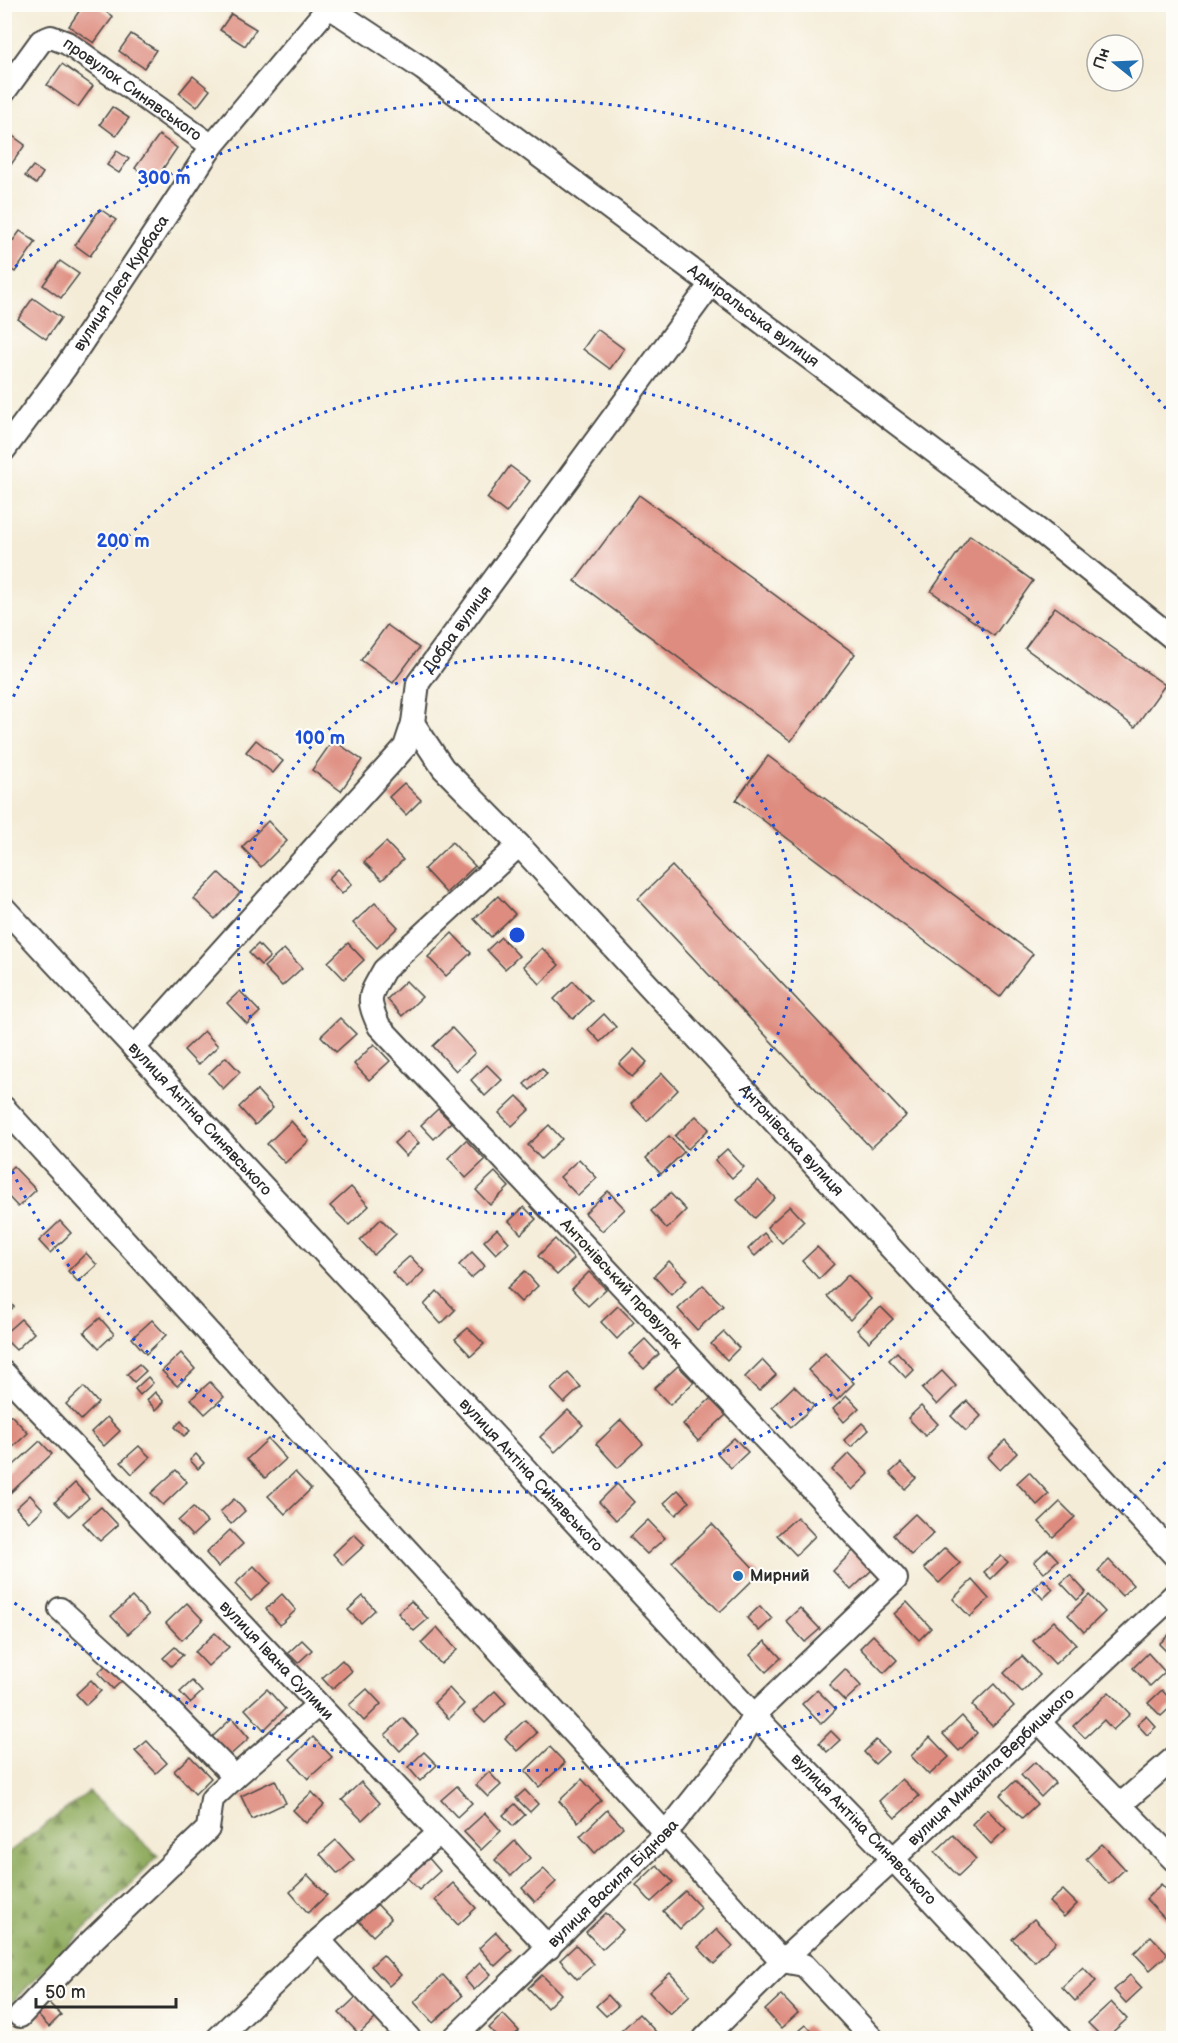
<svg xmlns="http://www.w3.org/2000/svg" width="1178" height="2043" font-family="'Balsamiq Sans',sans-serif">
<style>
.forest{fill:url(#forest-firs);stroke:#5e6c44;stroke-width:1.5}
.building{fill:#de8c7f}
.lines{fill:none;stroke-linecap:round;stroke-linejoin:round}
.minor-casing{stroke:#494845;stroke-width:26}
.minor{stroke:#fff;stroke-width:22}
.ring{fill:none;stroke:#1d4ed8;stroke-width:3;stroke-dasharray:3 6}
.poi-dot{fill:#1f6fb2;stroke:#fdfcf7;stroke-width:2}
.labels{text-anchor:middle;dominant-baseline:central;stroke-width:4.5;stroke-linejoin:round;paint-order:stroke}
.street-label{font-size:16px;fill:#2b2b2b;stroke:#fdfcf7}
.poi-label{font-size:16px;font-weight:bold;fill:#2b2b2b;stroke:#fdfcf7;text-anchor:start}
.centre{fill:#1d4ed8;stroke:#fdfcf7;stroke-width:3}
.ring-label{font-size:18px;text-anchor:middle;font-weight:bold;fill:#1d4ed8;stroke:#fdfcf7;stroke-width:4.5;stroke-linejoin:round;paint-order:stroke}
</style>
<defs>
<pattern id="forest-firs" width="22" height="20" patternUnits="userSpaceOnUse" patternTransform="scale(1.5)"><rect width="22" height="20" fill="#90ac5e"/><path d="M5 1l3.5 6h-7zM16 11l3.5 6h-7z" fill="#768c4e"/></pattern>
</defs>
<rect width="100%" height="100%" fill="#fdfcf7"/>
<filter id="ink" filterUnits="userSpaceOnUse"><feTurbulence type="fractalNoise" baseFrequency=".0167" numOctaves="2"/><feDisplacementMap in="SourceGraphic" scale="12" xChannelSelector="R" yChannelSelector="G"/><feConvolveMatrix kernelMatrix="1 2 1 2 8 2 1 2 1" color-interpolation-filters="sRGB"/></filter>
<filter id="wash" filterUnits="userSpaceOnUse"><feTurbulence type="fractalNoise" baseFrequency=".008" numOctaves="4" result="noise"/><feDisplacementMap in="SourceGraphic" scale="24" xChannelSelector="R" yChannelSelector="G"/><feGaussianBlur stdDeviation="1.35" result="paint"/><feColorMatrix in="noise" values="0 0 0 0 0 0 0 0 0 0 0 0 0 0 0 0 0 1.4 0 .05"/><feComposite in="paint" operator="in"/></filter>
<g filter="url(#wash)">
<rect width="100%" height="100%" fill="#f4ecd7"/>
<path class="forest" d="M89 1792 158 1856 5 2009V1855Z"/>
<g id="blocks">
<g class="building">
<path d="M84 4H95L113 17 94 43 69 26Z"/>
<path d="M231 14 256 29 245 46 220 30Z"/>
<path d="M131 34 156 50 144 68 119 51Z"/>
<path d="M62 64 93 86 78 107 47 85Z"/>
<path d="M193 76 210 90 197 107 179 93Z"/>
<path d="M112 107 129 118 116 136 100 124Z"/>
<path d="M10 134 25 145 10 166 5 162V142Z"/>
<path d="M159 135 177 148 154 182 135 168Z"/>
<path d="M117 151 129 159 119 173 107 165Z"/>
<path d="M33 166 43 173 36 184 25 176Z"/>
<path d="M100 209 116 220 90 256 75 245Z"/>
<path d="M20 231 36 242 15 272 4 264V253Z"/>
<path d="M60 261 79 274 61 298 43 285Z"/>
<path d="M33 298 61 318 46 339 18 319Z"/>
<path d="M597 329 624 349 610 369 583 349Z"/>
<path d="M510 466 530 481 506 513 487 498Z"/>
<path d="M639 495 855 654 791 741 575 581Z"/>
<path d="M970 535 1033 581 994 636 931 591Z"/>
<path d="M1055 607 1165 685 1135 727 1025 648Z"/>
<path d="M387 625 419 648 393 683 361 660Z"/>
<path d="M256 740 283 761 273 773 246 752Z"/>
<path d="M333 740 362 760 341 791 312 770Z"/>
<path d="M768 756 1033 954 1000 997 736 800Z"/>
<path d="M404 783 421 800 406 815 389 797Z"/>
<path d="M268 821 287 841 261 867 242 847Z"/>
<path d="M386 842 403 860 382 880 364 862Z"/>
<path d="M452 842 475 866 446 893 424 869Z"/>
<path d="M672 866 906 1116 871 1148 638 899Z"/>
<path d="M338 869 352 884 342 894 328 879Z"/>
<path d="M219 873 240 893 215 919 194 899Z"/>
<path d="M498 896 515 914 491 937 474 919Z"/>
<path d="M375 903 398 927 377 948 353 923Z"/>
<path d="M452 933 471 953 446 976 428 957Z"/>
<path d="M501 937 519 956 505 969 487 950Z"/>
<path d="M348 943 364 960 344 979 328 962Z"/>
<path d="M258 944 270 957 261 965 249 953Z"/>
<path d="M542 948 559 965 540 984 523 966Z"/>
<path d="M284 949 302 968 282 986 264 967Z"/>
<path d="M406 981 422 997 402 1016 387 999Z"/>
<path d="M573 981 592 1001 573 1019 554 999Z"/>
<path d="M240 991 260 1012 247 1024 227 1003Z"/>
<path d="M604 1014 616 1027 600 1042 588 1029Z"/>
<path d="M340 1018 356 1034 336 1052 321 1036Z"/>
<path d="M452 1028 475 1053 456 1071 433 1046Z"/>
<path d="M204 1031 218 1046 198 1065 184 1050Z"/>
<path d="M374 1044 390 1061 369 1080 354 1064Z"/>
<path d="M634 1049 647 1062 632 1077 619 1064Z"/>
<path d="M226 1057 240 1072 223 1089 209 1073Z"/>
<path d="M487 1065 502 1080 485 1096 471 1080Z"/>
<path d="M542 1068 547 1074 530 1090 524 1084Z"/>
<path d="M662 1073 678 1090 647 1121 631 1104Z"/>
<path d="M257 1090 273 1108 255 1125 239 1107Z"/>
<path d="M517 1096 530 1109 512 1126 499 1113Z"/>
<path d="M438 1109 451 1122 434 1139 421 1125Z"/>
<path d="M696 1116 709 1129 688 1149 675 1136Z"/>
<path d="M291 1121 309 1141 285 1163 267 1144Z"/>
<path d="M549 1125 562 1139 541 1159 528 1145Z"/>
<path d="M407 1131 419 1143 406 1156 394 1143Z"/>
<path d="M669 1136 684 1152 661 1174 646 1158Z"/>
<path d="M466 1140 485 1160 466 1178 448 1158Z"/>
<path d="M727 1149 744 1167 732 1178 715 1160Z"/>
<path d="M579 1159 597 1178 578 1196 560 1177Z"/>
<path d="M13 1166 36 1190 18 1207 5 1193V1174Z"/>
<path d="M495 1172 509 1187 490 1205 476 1190Z"/>
<path d="M758 1180 775 1198 755 1218 737 1200Z"/>
<path d="M351 1187 369 1206 349 1225 330 1206Z"/>
<path d="M608 1191 625 1209 602 1231 585 1213Z"/>
<path d="M670 1193 686 1210 667 1229 651 1211Z"/>
<path d="M790 1206 804 1221 782 1243 767 1227Z"/>
<path d="M524 1207 536 1219 521 1234 509 1221Z"/>
<path d="M381 1219 396 1234 374 1255 360 1240Z"/>
<path d="M60 1221 71 1233 50 1253 39 1241Z"/>
<path d="M497 1229 509 1242 496 1254 484 1241Z"/>
<path d="M764 1233 771 1241 755 1256 748 1249Z"/>
<path d="M555 1239 574 1259 557 1275 538 1256Z"/>
<path d="M817 1247 834 1264 819 1279 802 1261Z"/>
<path d="M472 1252 485 1266 471 1278 459 1265Z"/>
<path d="M86 1253 97 1265 78 1282 68 1271Z"/>
<path d="M410 1256 424 1271 407 1288 392 1272Z"/>
<path d="M669 1261 687 1280 671 1295 654 1276Z"/>
<path d="M525 1271 538 1286 521 1302 507 1288Z"/>
<path d="M589 1272 606 1289 588 1306 572 1289Z"/>
<path d="M848 1275 871 1299 850 1320 827 1296Z"/>
<path d="M703 1285 723 1306 697 1330 678 1309Z"/>
<path d="M437 1291 455 1310 441 1324 424 1305Z"/>
<path d="M4 1297 14 1307 4 1315Z"/>
<path d="M618 1306 634 1322 617 1339 601 1322Z"/>
<path d="M881 1307 893 1319 869 1342 857 1330Z"/>
<path d="M100 1318 114 1334 99 1348 84 1332Z"/>
<path d="M21 1319 34 1333 16 1350 4 1338V1334Z"/>
<path d="M152 1320 166 1335 146 1354 132 1338Z"/>
<path d="M468 1328 484 1344 471 1356 455 1339Z"/>
<path d="M724 1332 739 1348 727 1360 711 1344Z"/>
<path d="M645 1339 659 1354 644 1369 629 1354Z"/>
<path d="M897 1352 914 1370 906 1378 889 1360Z"/>
<path d="M181 1353 195 1369 177 1386 162 1371Z"/>
<path d="M825 1353 854 1383 837 1400 808 1370Z"/>
<path d="M762 1360 776 1375 759 1391 745 1377Z"/>
<path d="M139 1364 146 1371 134 1382 127 1374Z"/>
<path d="M678 1366 694 1382 670 1405 654 1388Z"/>
<path d="M942 1371 956 1386 937 1405 922 1389Z"/>
<path d="M568 1373 581 1387 564 1403 551 1389Z"/>
<path d="M148 1377 153 1383 140 1395 135 1389Z"/>
<path d="M210 1382 224 1397 205 1414 191 1399Z"/>
<path d="M794 1386 814 1406 791 1427 772 1407Z"/>
<path d="M84 1387 98 1403 81 1420 66 1404Z"/>
<path d="M155 1392 164 1402 156 1410 147 1400Z"/>
<path d="M847 1396 859 1408 844 1422 833 1409Z"/>
<path d="M710 1399 726 1415 698 1441 683 1424Z"/>
<path d="M967 1401 981 1416 966 1431 951 1416Z"/>
<path d="M921 1406 938 1424 925 1436 908 1418Z"/>
<path d="M568 1410 583 1425 555 1452 540 1437Z"/>
<path d="M11 1415 28 1433 13 1447 4 1437V1421Z"/>
<path d="M107 1417 120 1431 104 1446 91 1432Z"/>
<path d="M621 1420 643 1444 618 1468 596 1444Z"/>
<path d="M181 1421 190 1431 184 1436 175 1427Z"/>
<path d="M862 1423 869 1430 851 1447 844 1440Z"/>
<path d="M734 1438 748 1452 731 1468 717 1453Z"/>
<path d="M268 1439 286 1459 265 1478 247 1459Z"/>
<path d="M1005 1440 1017 1453 1000 1470 988 1457Z"/>
<path d="M40 1441 52 1454 8 1495 4 1491V1474Z"/>
<path d="M139 1446 150 1457 132 1474 121 1462Z"/>
<path d="M849 1453 869 1474 852 1490 832 1470Z"/>
<path d="M196 1454 204 1463 198 1469 190 1460Z"/>
<path d="M901 1463 916 1478 905 1489 890 1473Z"/>
<path d="M176 1470 187 1482 163 1505 151 1493Z"/>
<path d="M295 1472 311 1489 285 1514 268 1496Z"/>
<path d="M1029 1472 1049 1494 1037 1505 1017 1483Z"/>
<path d="M75 1483 89 1498 69 1516 55 1502Z"/>
<path d="M617 1484 634 1502 616 1520 599 1502Z"/>
<path d="M678 1490 689 1502 676 1515 664 1503Z"/>
<path d="M30 1495 43 1509 29 1522 16 1508Z"/>
<path d="M234 1499 245 1511 231 1524 220 1512Z"/>
<path d="M1060 1502 1075 1517 1053 1537 1039 1522Z"/>
<path d="M101 1507 118 1525 100 1541 83 1523Z"/>
<path d="M193 1507 207 1522 192 1536 178 1521Z"/>
<path d="M915 1514 934 1533 911 1555 893 1535Z"/>
<path d="M797 1517 815 1536 796 1555 777 1535Z"/>
<path d="M648 1520 665 1538 647 1554 630 1537Z"/>
<path d="M712 1524 759 1574 720 1612 672 1562Z"/>
<path d="M230 1530 243 1544 218 1567 206 1553Z"/>
<path d="M354 1534 365 1545 343 1565 333 1554Z"/>
<path d="M945 1548 960 1563 939 1583 924 1568Z"/>
<path d="M1048 1549 1058 1560 1044 1573 1034 1562Z"/>
<path d="M854 1550 872 1570 851 1590 833 1571Z"/>
<path d="M1001 1556 1008 1562 991 1579 984 1572Z"/>
<path d="M1109 1560 1133 1585 1122 1596 1098 1571Z"/>
<path d="M254 1566 270 1583 251 1601 235 1584Z"/>
<path d="M1070 1575 1086 1592 1077 1600 1061 1583Z"/>
<path d="M1043 1579 1053 1589 1043 1599 1033 1588Z"/>
<path d="M972 1580 989 1599 970 1617 953 1599Z"/>
<path d="M282 1594 296 1610 280 1625 266 1609Z"/>
<path d="M1089 1595 1105 1612 1084 1632 1068 1615Z"/>
<path d="M363 1596 375 1610 361 1623 348 1610Z"/>
<path d="M132 1597 149 1615 128 1634 111 1616Z"/>
<path d="M411 1601 428 1619 414 1631 398 1613Z"/>
<path d="M907 1602 931 1628 919 1640 894 1614Z"/>
<path d="M187 1603 203 1620 182 1640 166 1623Z"/>
<path d="M760 1606 772 1619 759 1631 747 1618Z"/>
<path d="M800 1608 820 1629 805 1642 786 1621Z"/>
<path d="M1054 1621 1076 1644 1055 1664 1033 1641Z"/>
<path d="M437 1627 457 1650 441 1664 421 1643Z"/>
<path d="M1174 1630V1659L1159 1644Z"/>
<path d="M215 1633 229 1647 208 1666 195 1652Z"/>
<path d="M873 1635 897 1660 884 1673 860 1648Z"/>
<path d="M302 1640 312 1650 298 1663 288 1653Z"/>
<path d="M765 1641 781 1658 766 1672 750 1655Z"/>
<path d="M175 1647 183 1655 171 1666 163 1658Z"/>
<path d="M1148 1653 1165 1672 1150 1686 1133 1668Z"/>
<path d="M1022 1656 1040 1675 1022 1692 1004 1673Z"/>
<path d="M342 1660 352 1671 332 1689 322 1678Z"/>
<path d="M108 1663 124 1679 113 1689 98 1673Z"/>
<path d="M845 1669 861 1686 845 1701 829 1685Z"/>
<path d="M91 1680 101 1691 86 1705 76 1694Z"/>
<path d="M192 1681 202 1692 190 1703 180 1692Z"/>
<path d="M994 1684 1014 1706 992 1726 972 1705Z"/>
<path d="M449 1688 464 1704 449 1719 434 1703Z"/>
<path d="M267 1689 285 1709 264 1730 245 1709Z"/>
<path d="M367 1689 381 1704 364 1721 349 1705Z"/>
<path d="M817 1690 836 1709 821 1724 802 1704Z"/>
<path d="M1162 1690 1174 1704 1161 1716 1148 1703Z"/>
<path d="M495 1691 506 1703 485 1723 473 1711Z"/>
<path d="M1109 1692 1130 1714 1113 1730 1104 1720 1085 1738 1073 1726Z"/>
<path d="M962 1716 977 1733 959 1751 943 1734Z"/>
<path d="M1146 1716 1156 1727 1147 1735 1137 1724Z"/>
<path d="M232 1718 249 1738 226 1759 209 1740Z"/>
<path d="M403 1718 418 1734 400 1751 385 1735Z"/>
<path d="M525 1720 537 1733 517 1751 505 1738Z"/>
<path d="M831 1731 840 1740 827 1752 819 1743Z"/>
<path d="M313 1737 332 1757 308 1779 290 1759Z"/>
<path d="M930 1737 949 1757 929 1775 911 1756Z"/>
<path d="M876 1740 888 1752 875 1764 864 1752Z"/>
<path d="M147 1741 167 1763 156 1773 135 1751Z"/>
<path d="M550 1747 565 1763 539 1787 525 1771Z"/>
<path d="M424 1752 437 1765 420 1781 408 1767Z"/>
<path d="M190 1756 211 1778 195 1794 174 1771Z"/>
<path d="M1035 1762 1055 1783 1041 1797 1021 1775Z"/>
<path d="M489 1772 501 1785 488 1797 476 1785Z"/>
<path d="M582 1779 601 1800 578 1822 559 1801Z"/>
<path d="M902 1779 919 1796 895 1818 879 1801Z"/>
<path d="M275 1780 286 1803 252 1819 241 1796Z"/>
<path d="M1015 1781 1037 1804 1022 1818 1000 1795Z"/>
<path d="M361 1782 380 1803 362 1820 342 1800Z"/>
<path d="M457 1786 472 1803 457 1817 441 1800Z"/>
<path d="M525 1790 538 1804 530 1812 516 1798Z"/>
<path d="M312 1792 324 1805 306 1823 293 1810Z"/>
<path d="M515 1804 525 1815 513 1826 503 1815Z"/>
<path d="M987 1809 1006 1829 991 1844 972 1824Z"/>
<path d="M607 1810 623 1827 595 1853 580 1836Z"/>
<path d="M485 1813 501 1831 481 1850 464 1832Z"/>
<path d="M953 1835 976 1859 958 1876 935 1852Z"/>
<path d="M336 1840 354 1860 338 1874 320 1854Z"/>
<path d="M515 1841 530 1858 511 1876 495 1860Z"/>
<path d="M1102 1844 1125 1869 1109 1884 1086 1859Z"/>
<path d="M427 1856 440 1871 419 1890 405 1876Z"/>
<path d="M657 1865 673 1882 651 1902 636 1885Z"/>
<path d="M544 1869 556 1882 535 1902 522 1888Z"/>
<path d="M308 1875 327 1895 308 1913 290 1892Z"/>
<path d="M453 1883 476 1908 458 1925 435 1900Z"/>
<path d="M1161 1884 1174 1897V1915L1167 1921 1146 1899Z"/>
<path d="M1063 1890 1077 1904 1064 1917 1049 1902Z"/>
<path d="M685 1891 701 1908 680 1929 663 1911Z"/>
<path d="M376 1903 391 1919 373 1936 358 1920Z"/>
<path d="M606 1913 623 1930 602 1949 586 1932Z"/>
<path d="M1034 1919 1056 1942 1035 1962 1012 1939Z"/>
<path d="M717 1929 733 1946 714 1964 698 1947Z"/>
<path d="M496 1932 512 1950 495 1966 479 1948Z"/>
<path d="M1151 1936 1168 1954 1150 1970 1134 1953Z"/>
<path d="M576 1945 594 1964 577 1979 560 1960Z"/>
<path d="M383 1955 401 1975 389 1986 371 1966Z"/>
<path d="M480 1963 491 1974 474 1990 464 1978Z"/>
<path d="M1083 1967 1096 1981 1075 2001 1062 1987Z"/>
<path d="M670 1973 690 1995 670 2014 649 1992Z"/>
<path d="M443 1975 462 1996 433 2023 414 2002Z"/>
<path d="M542 1975 561 1994 547 2008 528 1988Z"/>
<path d="M1130 1975 1142 1988 1126 2003 1114 1990Z"/>
<path d="M608 1995 618 2006 606 2016 596 2006Z"/>
<path d="M781 1995 798 2013 781 2028 765 2010Z"/>
<path d="M356 1997 376 2018 359 2034 339 2013Z"/>
<path d="M47 2001 61 2015 49 2027 35 2012Z"/>
<path d="M1111 2002 1127 2019 1106 2038H1103L1088 2023Z"/>
<path d="M503 2014 519 2031 510 2038H499L489 2028Z"/>
<path d="M639 2014 657 2033 652 2038H627L621 2031Z"/>
<path d="M806 2025 819 2038H791Z"/>
</g>
</g>
</g>
<g filter="url(#ink)">
<use href="#blocks" fill-opacity="0" stroke="#494845" stroke-width="1.5"/>
<g class="lines">
<defs>
<g id="minor">
<path id="s1" d="M325 4 423 69 711 284 1041 532 1174 639"/>
<path id="s2" d="M4 92 41 41 51 37 67 43 212 146"/>
<path id="s3" d="M4 450 65 368 212 146 331 4"/>
<path id="s4" d="M413 723 443 768 519 845 1174 1555"/>
<path id="s5" d="M4 908 754 1715 893 1859 1060 2038"/>
<path id="s6" d="M134 1048 405 747 413 723 418 683 711 284"/>
<path d="M4 1108 782 1961 804 1965 872 2038"/>
<path id="s7" d="M4 1373 549 1948"/>
<path d="M60 1609 147 1688 235 1777"/>
<path d="M1039 1722 1174 1860"/>
<path d="M1120 1805 1174 1758"/>
<path d="M319 1940 409 2038"/>
<path d="M20 2016 83 1949 208 1829 212 1799 235 1777 318 1705"/>
<path d="M218 2038 319 1940 439 1833"/>
<path id="s8" d="M454 2038 667 1832 738 1743 754 1715 896 1579 379 1026C366 997 369 997 384 970L519 845"/>
<path id="s9" d="M705 2038 782 1961 893 1859 1174 1595"/>
</g>
</defs>
<use href="#minor" class="minor-casing"/>
<use href="#minor" class="minor"/>
</g>
</g>
<g class="ring">
<circle cx="517" cy="935" r="279"/>
<path d="M6 713A557 557 0 1 1 6 1157"/>
<path d="M1171 1455A836 836 0 0 1 8 1598M8 272A836 836 0 0 1 1171 415"/>
</g>
<circle class="poi-dot" cx="738" cy="1576" r="6"/>
<g class="labels">
<g class="street-label">
<text stroke="none"><textPath href="#s2" startOffset="171">провулок Синявського</textPath></text>
<text stroke="none"><textPath href="#s3" startOffset="204">вулиця Леся Курбаса</textPath></text>
<text stroke="none"><textPath href="#s1" startOffset="530">Адміральська вулиця</textPath></text>
<text stroke="none"><textPath href="#s6" startOffset="537">Добра вулиця</textPath></text>
<text stroke="none"><textPath href="#s5" startOffset="288">вулиця Антіна Синявського</textPath></text>
<text stroke="none"><textPath href="#s4" startOffset="564">Антонівська вулиця</textPath></text>
<text transform="translate(621 1284) rotate(47)">Антонівський провулок</text>
<text stroke="none"><textPath href="#s5" startOffset="774">вулиця Антіна Синявського</textPath></text>
<text stroke="none"><textPath href="#s7" startOffset="396">вулиця Івана Сулими</textPath></text>
<text stroke="none"><textPath href="#s9" startOffset="394">вулиця Михайла Вербицького</textPath></text>
<text stroke="none"><textPath href="#s5" startOffset="1260">вулиця Антіна Синявського</textPath></text>
<text stroke="none"><textPath href="#s8" startOffset="222">вулиця Василя Біднова</textPath></text>
</g>
<g class="poi-label">
<text x="750" y="1576">Мирний</text>
</g>
</g>
<circle cx="517" cy="935" r="9" class="centre"/>
<g class="ring-label">
<text x="164" y="184">300 m</text>
<text x="123" y="547">200 m</text>
<text x="320" y="744">100 m</text>
</g>
<rect width="1178" height="2043" fill="none" stroke="#fdfcf7" stroke-width="24"/>
<g transform="translate(1115 63) rotate(288)"><circle r="28" fill="#fdfcf7" stroke="#a9a8a5" stroke-width="1.5"/>
<path d="M0-4.5L10 22L0 15L-10 22Z" fill="#1f6fb2"/>
<text y="-9" font-size="16" font-weight="bold" text-anchor="middle" fill="#2b2b2b">Пн</text>
</g>
<path d="M36 1998v9h140v-9" fill="none" stroke="#2b2b2b" stroke-width="3"/>
<text x="45" y="1998" font-size="18" fill="#2b2b2b" stroke="#fdfcf7" stroke-width="4.5" paint-order="stroke">50 m</text>
</svg>
